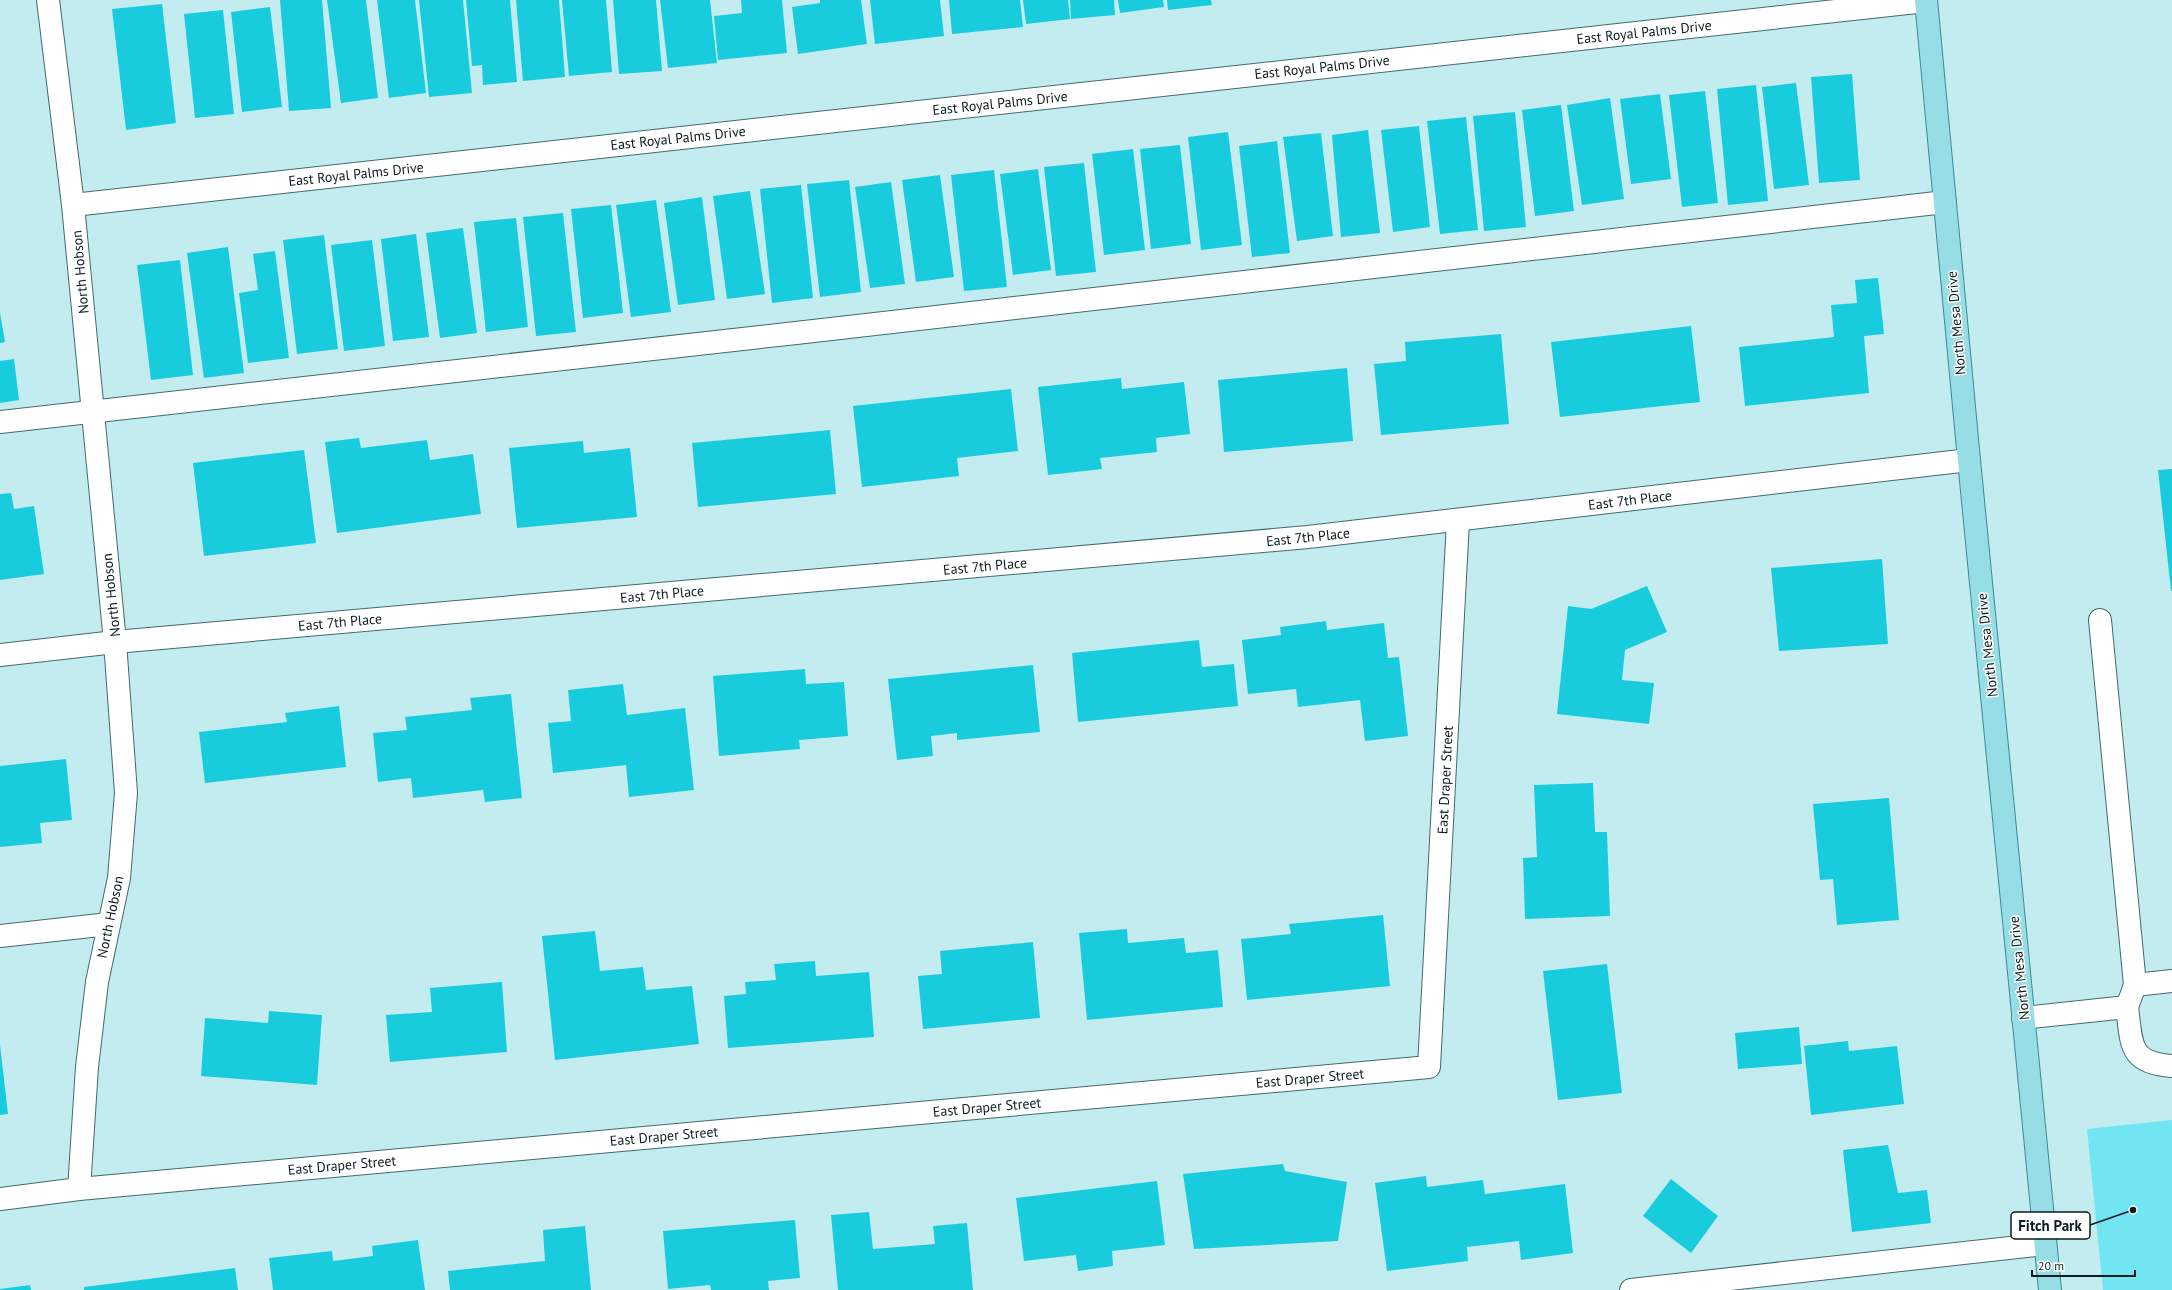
<svg xmlns="http://www.w3.org/2000/svg" width="2172" height="1290" font-family="'PT Sans',sans-serif">
<style>
.green{fill:#72e5f2}
.building{fill:#19ccdd}
.lines{fill:none;stroke-linecap:round;stroke-linejoin:round}
.minor-casing{stroke:#44696d;stroke-width:24}
.major-casing{stroke:#3a8a94;stroke-width:24}
.minor{stroke:#fff;stroke-width:22}
.major{stroke:#97dde5;stroke-width:22}
.labels{text-anchor:middle;dominant-baseline:central;stroke-width:3;stroke-linejoin:round;paint-order:stroke}
.street-label{font-size:14px;fill:#0d1c1e;stroke:#fff}
.leader{fill:none;stroke:#0d1c1e;stroke-width:1.5}
.callout-dot{fill:#0d1c1e;stroke:#fff;stroke-width:1.5}
.callout{fill:#fff;stroke:#0d1c1e;stroke-width:1.5}
.callout-label{font-size:15px;text-anchor:middle;font-weight:bold;fill:#0d1c1e}
</style>
<rect width="100%" height="100%" fill="#c3ecf0"/>
<path class="green" d="M2172 1120V1290H2103L2087 1129Z"/>
<g class="building">
<path d="M280 0H322L331 108 289 111Z"/>
<path d="M327 0H366L378 98 341 103Z"/>
<path d="M377 0H415L426 93 389 98Z"/>
<path d="M419 0H463L472 93 429 97Z"/>
<path d="M466 0H510L517 82 483 85 482 65 472 66Z"/>
<path d="M516 0H559L565 77 523 81Z"/>
<path d="M562 0H606L612 72 569 76Z"/>
<path d="M613 0H656L662 71 619 74Z"/>
<path d="M660 0H710L717 63 668 68Z"/>
<path d="M741 0H782L787 53 718 60 714 16 742 13Z"/>
<path d="M820 0H861L867 44 798 54 792 7 820 3Z"/>
<path d="M870 0H940L944 36 875 44Z"/>
<path d="M949 0H1020L1023 27 952 34Z"/>
<path d="M1023 0H1068L1070 19 1026 24Z"/>
<path d="M1070 0H1114L1115 15 1071 19Z"/>
<path d="M1118 0H1163L1164 7 1120 13Z"/>
<path d="M1167 0H1211L1212 5 1168 10Z"/>
<path d="M162 4 176 123 126 130 112 9Z"/>
<path d="M270 7 282 107 242 112 231 12Z"/>
<path d="M223 10 234 114 195 118 184 14Z"/>
<path d="M1852 74 1860 180 1819 183 1811 77Z"/>
<path d="M1796 83 1809 185 1774 189 1762 87Z"/>
<path d="M1756 85 1768 201 1728 205 1717 89Z"/>
<path d="M1705 91 1718 203 1682 207 1669 95Z"/>
<path d="M1660 94 1671 179 1631 184 1620 99Z"/>
<path d="M1610 98 1624 199 1582 205 1567 105Z"/>
<path d="M1561 105 1574 211 1535 216 1522 110Z"/>
<path d="M1515 112 1526 227 1484 231 1473 116Z"/>
<path d="M1466 117 1478 230 1440 234 1427 121Z"/>
<path d="M1419 126 1430 227 1393 232 1381 130Z"/>
<path d="M1368 130 1380 233 1341 237 1332 135Z"/>
<path d="M1228 132 1242 245 1201 250 1188 137Z"/>
<path d="M1321 133 1333 236 1297 241 1283 137Z"/>
<path d="M1277 141 1290 253 1252 257 1239 146Z"/>
<path d="M1180 145 1191 244 1151 249 1140 149Z"/>
<path d="M1133 149 1145 250 1104 255 1092 154Z"/>
<path d="M1084 163 1096 272 1056 276 1044 167Z"/>
<path d="M1038 169 1051 270 1013 275 1000 174Z"/>
<path d="M994 170 1007 287 964 291 951 175Z"/>
<path d="M940 175 954 277 916 282 902 180Z"/>
<path d="M849 180 861 292 820 297 807 184Z"/>
<path d="M891 182 905 284 870 288 855 187Z"/>
<path d="M801 185 813 298 772 303 760 189Z"/>
<path d="M750 191 765 294 727 299 713 196Z"/>
<path d="M702 197 715 300 678 305 664 203Z"/>
<path d="M656 200 671 312 631 317 616 205Z"/>
<path d="M611 205 623 313 583 318 571 209Z"/>
<path d="M563 213 576 332 536 336 523 217Z"/>
<path d="M516 218 528 327 486 332 474 222Z"/>
<path d="M463 228 477 333 440 338 426 233Z"/>
<path d="M416 234 429 337 393 341 381 239Z"/>
<path d="M324 235 338 349 297 354 283 240Z"/>
<path d="M372 240 385 346 344 351 331 245Z"/>
<path d="M228 247 244 373 204 378 187 253Z"/>
<path d="M275 251 289 358 248 363 239 293 258 290 253 254Z"/>
<path d="M180 260 193 375 151 380 137 265Z"/>
<path d="M1878 278 1884 334 1864 336 1869 393 1745 406 1739 347 1834 337 1831 305 1857 303 1855 280Z"/>
<path d="M0 313 5 342 0 343Z"/>
<path d="M1691 326 1700 402 1560 417 1551 342Z"/>
<path d="M1501 334 1509 424 1381 435 1374 364 1406 361 1405 342Z"/>
<path d="M14 359 19 400 0 403V361Z"/>
<path d="M1347 368 1353 441 1224 452 1218 380Z"/>
<path d="M1121 378 1122 389 1184 382 1190 434 1156 438 1157 452 1100 458 1102 469 1048 475 1038 387Z"/>
<path d="M1011 389 1018 451 957 458 959 476 862 487 853 406Z"/>
<path d="M830 430 836 494 698 507 692 443Z"/>
<path d="M359 438 361 448 427 440 430 460 473 454 481 514 337 533 325 442Z"/>
<path d="M583 441 584 453 630 448 637 517 517 528 509 448Z"/>
<path d="M304 450 316 543 204 556 193 463Z"/>
<path d="M2172 469V591H2171L2158 470Z"/>
<path d="M11 493 14 509 34 506 44 574 0 580V494Z"/>
<path d="M1882 559 1888 644 1779 651 1771 568Z"/>
<path d="M1647 586 1667 632 1625 650 1622 680 1654 683 1649 724 1557 714 1568 606 1591 609Z"/>
<path d="M1326 621 1327 630 1384 623 1388 658 1399 657 1408 736 1365 741 1360 700 1298 707 1296 689 1248 694 1242 640 1281 635 1280 627Z"/>
<path d="M1199 640 1202 667 1234 664 1238 706 1078 722 1072 653Z"/>
<path d="M1033 665 1040 732 957 740V733L931 736 933 756 897 760 888 679Z"/>
<path d="M805 669 806 684 844 682 848 736 799 740 800 749 719 756 713 676Z"/>
<path d="M623 684 627 715 685 708 694 790 629 797 626 765 553 773 548 723 571 721 568 690Z"/>
<path d="M511 694 522 798 485 802 483 790 413 798 411 778 378 782 373 733 407 730 405 717 472 710 470 698Z"/>
<path d="M339 706 346 767 205 783 199 732 287 722 285 713Z"/>
<path d="M66 759 72 820 40 823 42 843 0 847V766Z"/>
<path d="M1593 783 1595 832H1607L1610 916 1525 919 1523 858 1537 857 1534 785Z"/>
<path d="M1889 798 1899 920 1837 925 1833 879 1820 880 1813 804Z"/>
<path d="M1383 915 1390 986 1247 1000 1241 939 1291 934 1289 924Z"/>
<path d="M1127 929 1128 943 1184 938 1186 953 1218 950 1223 1007 1087 1020 1079 933Z"/>
<path d="M595 931 600 971 643 967 646 990 692 986 699 1044 555 1060 542 936Z"/>
<path d="M1033 942 1040 1018 923 1029 918 976 942 974 940 951Z"/>
<path d="M815 961 816 976 869 972 874 1037 728 1048 724 996 746 994 745 982 776 980 774 964Z"/>
<path d="M1607 964 1622 1093 1558 1100 1543 971Z"/>
<path d="M502 982 507 1052 390 1062 386 1015 432 1012 430 988Z"/>
<path d="M269 1011 322 1015 317 1085 201 1076 205 1018 268 1023Z"/>
<path d="M1799 1027 1802 1064 1738 1069 1735 1033Z"/>
<path d="M1848 1041 1849 1051 1897 1046 1904 1104 1811 1115 1804 1046Z"/>
<path d="M0 1045 8 1114 0 1115Z"/>
<path d="M1888 1145 1898 1193 1927 1190 1931 1223 1852 1232 1843 1150Z"/>
<path d="M1283 1164 1285 1171 1347 1182 1338 1241 1194 1249 1183 1174Z"/>
<path d="M1426 1176 1427 1187 1483 1180 1485 1194 1565 1184 1573 1253 1521 1260 1519 1241 1467 1247 1468 1261 1387 1271 1375 1183Z"/>
<path d="M1671 1179 1718 1216 1691 1253 1643 1216Z"/>
<path d="M1157 1181 1165 1245 1112 1251 1113 1266 1078 1271 1076 1255 1024 1261 1016 1198Z"/>
<path d="M869 1212 873 1249 935 1244 933 1226 967 1223 973 1290H838L831 1215Z"/>
<path d="M795 1220 800 1278 768 1281 769 1290H711L710 1285 668 1289 663 1231Z"/>
<path d="M585 1226 591 1290H450L448 1271 545 1261 543 1230Z"/>
<path d="M418 1240 425 1290H273L269 1258 332 1251 333 1261 373 1256 372 1246Z"/>
<path d="M235 1268 238 1290H84V1287Z"/>
<path d="M30 1285 31 1290H0V1289Z"/>
</g>
<g class="lines">
<defs>
<g id="minor">
<path d="M48 0 73 205 115 642 126 793 119 878 97 982 87 1067 79 1189"/>
<path d="M73 205 1926 1"/>
<path d="M0 422C649 354 1296 271 1945 202"/>
<path d="M0 655 115 642 1308 537 1969 460"/>
<path d="M0 936 109 924"/>
<path d="M2135 985 2172 981"/>
<path d="M2127 1007C2132 1044 2128 1063 2172 1066"/>
<path d="M2023 1018 2127 1007 2135 985 2100 620"/>
<path d="M0 1199 79 1189 1429 1067 1458 521"/>
<path d="M1631 1290 2045 1244"/>
</g>
<path id="major" d="M1926 0 1969 460 2050 1290"/>
</defs>
<use href="#minor" class="minor-casing"/>
<use href="#major" class="major-casing"/>
<use href="#minor" class="minor"/>
<use href="#major" class="major"/>
</g>
<g class="labels">
<g class="street-label">
<text transform="translate(1644 32) rotate(-6)">East Royal Palms Drive</text>
<text transform="translate(1322 67) rotate(-6)">East Royal Palms Drive</text>
<text transform="translate(1000 103) rotate(-6)">East Royal Palms Drive</text>
<text transform="translate(678 138) rotate(-6)">East Royal Palms Drive</text>
<text transform="translate(356 174) rotate(-6)">East Royal Palms Drive</text>
<text transform="translate(80 272) rotate(-95)">North Hobson</text>
<text transform="translate(1956 323) rotate(-95)">North Mesa Drive</text>
<text transform="translate(1630 500) rotate(-7)">East 7th Place</text>
<text transform="translate(1308 537) rotate(-6)">East 7th Place</text>
<text transform="translate(985 566) rotate(-5)">East 7th Place</text>
<text transform="translate(662 594) rotate(-5)">East 7th Place</text>
<text transform="translate(111 595) rotate(-96)">North Hobson</text>
<text transform="translate(340 622) rotate(-5)">East 7th Place</text>
<text transform="translate(1987 645) rotate(-96)">North Mesa Drive</text>
<text transform="translate(1445 780) rotate(-87)">East Draper Street</text>
<text transform="translate(110 917) rotate(-78)">North Hobson</text>
<text transform="translate(2019 968) rotate(-96)">North Mesa Drive</text>
<text transform="translate(1310 1078) rotate(-5)">East Draper Street</text>
<text transform="translate(987 1107) rotate(-5)">East Draper Street</text>
<text transform="translate(664 1136) rotate(-5)">East Draper Street</text>
<text transform="translate(342 1165) rotate(-5)">East Draper Street</text>
</g>
</g>
<path class="leader" d="M2133 1210L2090 1225"/>
<circle class="callout-dot" cx="2133" cy="1210" r="4"/>
<rect class="callout" x="2011" y="1212" width="79" height="27" rx="4"/>
<g class="callout-label">
<text x="2050" y="1231">Fitch Park</text>
</g>
<path d="M2032 1270v6h103v-6" fill="none" stroke="#0d1c1e" stroke-width="2"/>
<text x="2038" y="1270" font-size="12" fill="#0d1c1e" stroke="#ffffff" stroke-width="3" paint-order="stroke">20 m</text>
</svg>
